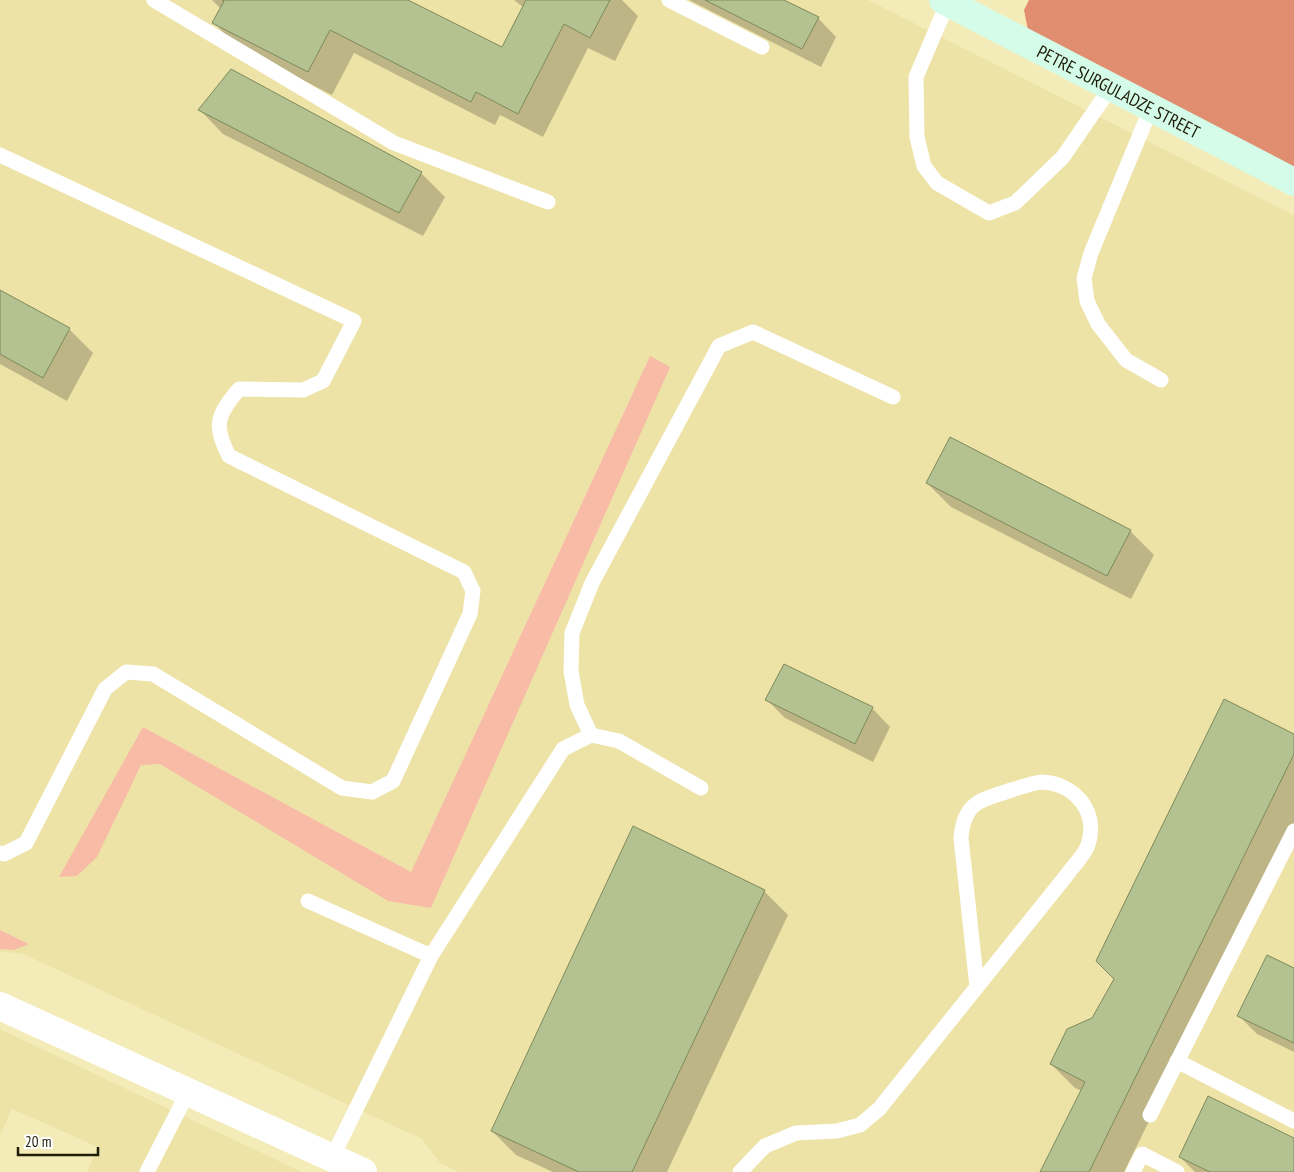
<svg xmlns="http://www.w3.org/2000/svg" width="1294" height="1172" font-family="'PT Sans Narrow',sans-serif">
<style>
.built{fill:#ede3a7;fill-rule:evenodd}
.green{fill:#f8bba6}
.forest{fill:#e18d6f}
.shadow{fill:#0003}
.building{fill:#b4c190;stroke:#7e8a5b}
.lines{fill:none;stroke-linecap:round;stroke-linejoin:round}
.lane{stroke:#fff;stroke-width:15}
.street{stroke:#fff;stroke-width:28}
.secondary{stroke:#d4fce9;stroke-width:28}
.labels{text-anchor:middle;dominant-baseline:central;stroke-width:4.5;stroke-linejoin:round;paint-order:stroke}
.street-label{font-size:18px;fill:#201d09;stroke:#fff}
</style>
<rect width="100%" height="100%" fill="#f4ecb8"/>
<g class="built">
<path d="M0 0H868L1294 215V1172H459L440 1163 422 1139 21 953 0 952V949L14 950 29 944 0 930ZM650 356 431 908 160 764H141L143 727 411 872Z"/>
<path d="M0 1029 302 1172H87L98 1147 12 1109 0 1135Z"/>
</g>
<g class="green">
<path d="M650 356 670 367 431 908 388 901 160 764 141 765 97 857 77 876 59 877 143 727 411 872Z"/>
<path d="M0 930 29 944 14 950 0 949Z"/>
</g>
<path class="forest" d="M1029 0H1294V168L1028 30 1024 10Z"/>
<g class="shadow">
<path d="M212 0H405L503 49 524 8 514 0H622L638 16 615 61 588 48 543 137 500 115 495 125 354 53 332 95 238 47 214 23 221 9Z"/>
<path d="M689 0H781L818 18 836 37 821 67Z"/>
<path d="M200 110 421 173 445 197 423 236 223 134Z"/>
<path d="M0 291 69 329 93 353 67 401 0 364Z"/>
<path d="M927 483 1130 531 1154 555 1131 599 951 507Z"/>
<path d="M767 700 872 708 890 727 873 762 785 718Z"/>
<path d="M1294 735V827L1124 1172H1042L1082 1091 1075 1088 1051 1064 1093 1019 1115 979Z"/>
<path d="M764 891 788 915 667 1172H553L516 1155 492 1131Z"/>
<path d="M1294 970V1052L1257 1034 1239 1016Z"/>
<path d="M1294 1139V1172H1195L1180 1157Z"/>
</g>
<g class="building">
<path d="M222 0H408L502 47 526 0H610L590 38 564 24 518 114 476 92 471 102 330 30 308 72 212 23 224 1Z"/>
<path d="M705 0H784L819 17 802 49Z"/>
<path d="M231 69 422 172 399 213 198 110Z"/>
<path d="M0 290 70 328 43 378 0 354Z"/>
<path d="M950 437 1131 530 1107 576 926 483Z"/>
<path d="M784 664 873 707 855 744 765 700Z"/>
<path d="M1224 699 1294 734V754L1089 1172H1040L1085 1082 1050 1064 1067 1029 1092 1018 1114 979 1096 961Z"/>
<path d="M633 826 765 890 632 1172H579L491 1131Z"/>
<path d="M1267 955 1294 968V1043L1237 1016Z"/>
<path d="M1208 1096 1294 1138V1172H1210L1179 1157Z"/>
</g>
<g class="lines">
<g class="lane">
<path d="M154 0 394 143 548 202"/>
<path d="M669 0 762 47"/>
<path d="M948 2 916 77 917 137 924 166 937 183 989 213 1015 203 1063 157 1111 87"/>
<path d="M1151 108 1091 253 1084 278 1087 301 1098 324 1126 360 1161 380"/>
<path d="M0 155 354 321 323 381 303 390 239 389C217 415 213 426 229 456L464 572 473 591 470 614 393 781 372 792 342 788 153 674 126 672 105 689 26 843 4 854 0 853"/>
<path d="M591 735 577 705 571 671 572 633 592 583 719 346 753 332 893 397"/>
<path d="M308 901 431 956"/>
<path d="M1177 1061 1294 1121"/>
<path d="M1150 1115 1294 831"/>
<path d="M332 1158 431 956 563 749 591 735 619 741 701 788"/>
<path d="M147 1172 188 1092"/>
<path d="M740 1172 765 1146 796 1133 837 1131 860 1125 879 1109 1066 876C1072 867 1084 856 1088 845 1099 812 1075 783 1041 782 1035 782 985 798 979 802 966 809 962 825 961 838L977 987"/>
<path d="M1133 1172 1142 1154 1177 1172"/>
</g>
<path class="street" d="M0 1006 363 1172"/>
<path class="secondary" id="s1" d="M943 0 1294 182"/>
</g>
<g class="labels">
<g class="street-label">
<text stroke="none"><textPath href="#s1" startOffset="198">PETRE SURGULADZE STREET</textPath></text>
</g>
</g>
<path d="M18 1147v8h80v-8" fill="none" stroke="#201d09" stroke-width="2.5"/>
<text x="25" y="1147" font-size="15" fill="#201d09" stroke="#ffffff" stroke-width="4" paint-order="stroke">20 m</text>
</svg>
